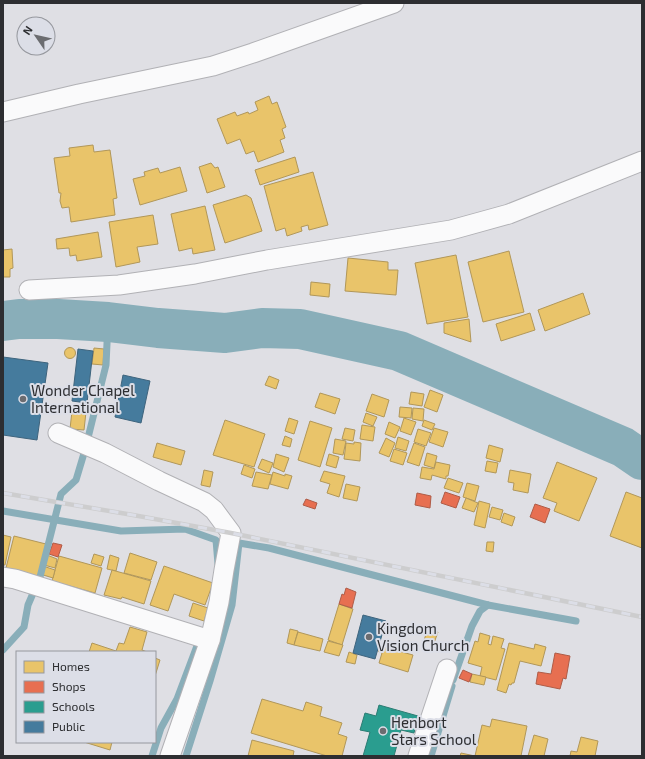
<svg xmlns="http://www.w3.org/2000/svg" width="645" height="759" font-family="'Exo 2',sans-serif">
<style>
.homes{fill:#e9c46a;stroke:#b19759}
.shops{fill:#e76f51;stroke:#af5c47}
.schools{fill:#2a9d8f;stroke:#2b7c73}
.public{fill:#457b9d;stroke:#3e647d}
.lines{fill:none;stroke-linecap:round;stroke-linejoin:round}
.stream{stroke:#89aeb9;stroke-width:7}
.river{stroke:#89aeb9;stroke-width:40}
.minor-casing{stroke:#b1b1b5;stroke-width:21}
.minor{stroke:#fafafb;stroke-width:19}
.rail-casing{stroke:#cdcdce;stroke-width:4.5}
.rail{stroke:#dcdee7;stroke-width:3;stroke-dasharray:9;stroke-linecap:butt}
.poi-dot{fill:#6b6c70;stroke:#dcdee7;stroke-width:1.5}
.labels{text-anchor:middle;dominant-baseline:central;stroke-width:4;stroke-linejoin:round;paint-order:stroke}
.poi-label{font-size:15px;fill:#2d2e31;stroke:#dcdee7;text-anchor:start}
</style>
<rect width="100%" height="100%" fill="#dfdfe4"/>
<g class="homes">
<path d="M269 96 272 104 277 102 286 127 282 129 285 138 280 140 284 152 258 162 254 151 246 154 240 139 227 144 217 119 235 112 237 116 248 112 249 114 258 110 255 102Z"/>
<path d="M93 145 94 152 110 150 117 198 113 199 115 215 71 222 69 207 62 208 60 201 61 193H59L54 158 70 156 69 148Z"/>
<path d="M295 157 299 172 260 185 255 170Z"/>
<path d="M211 163 215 168 218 167 225 187 207 193 199 167Z"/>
<path d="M180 167 187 191 140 205 133 179 145 176 144 172 158 168 160 173Z"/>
<path d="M313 172 328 225 309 230 308 225 301 227 302 231 287 236 285 228 276 231 264 186Z"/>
<path d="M246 195 251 198 262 231 225 243 213 205Z"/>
<path d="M205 206 215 250 193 254 192 248 179 251 171 214Z"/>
<path d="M153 215 158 244 137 247 140 262 116 267 109 222Z"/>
<path d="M98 232 102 257 77 261 76 255 70 256 69 248 57 249 56 239Z"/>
<path d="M12 249 13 268 10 269V277H3V250Z"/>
<path d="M509 251 524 312 483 322 468 262Z"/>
<path d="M456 255 468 317 427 324 415 263Z"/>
<path d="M348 258 388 262V270H398L396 295 345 291Z"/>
<path d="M311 282 330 284 329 297 310 295Z"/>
<path d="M583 293 590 314 545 331 538 310Z"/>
<path d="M530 313 535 330 501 341 496 324Z"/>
<path d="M469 319 471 342 444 333V323Z"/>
<circle cx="70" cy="353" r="5.5"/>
<path d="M94 348 104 349 103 365 92 364Z"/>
<path d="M269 376 279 380 276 389 265 385Z"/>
<path d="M430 390 443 395 437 412 424 407Z"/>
<path d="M411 392 424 394 422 406 409 404Z"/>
<path d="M320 393 340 399 335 414 315 407Z"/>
<path d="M372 394 389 400 384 417 366 411Z"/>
<path d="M400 407 412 408 411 418 399 417Z"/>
<path d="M413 408 424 409 423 421 412 419Z"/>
<path d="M72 411 86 412 84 430 70 429Z"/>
<path d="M366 413 377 417 373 426 363 422Z"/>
<path d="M289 418 298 421 294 434 285 431Z"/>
<path d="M404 418 416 422 411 435 400 431Z"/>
<path d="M225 420 265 434 254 467 213 455Z"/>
<path d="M424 420 435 424 432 430 422 426Z"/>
<path d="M310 421 332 428 320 467 298 460Z"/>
<path d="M389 422 400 427 395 438 385 434Z"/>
<path d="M362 425 375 427 373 441 360 439Z"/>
<path d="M345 428 355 430 353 441 342 439Z"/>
<path d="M434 428 448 432 443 447 429 442Z"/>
<path d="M418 429 431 433 426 446 414 442Z"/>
<path d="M285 436 292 439 290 447 282 445Z"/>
<path d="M398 437 409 441 406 451 395 448Z"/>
<path d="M386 438 395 443 389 457 379 453Z"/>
<path d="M335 439 346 441 343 455 333 453Z"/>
<path d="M354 442 361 443 360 461 344 459 346 443 354 444Z"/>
<path d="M157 443 185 451 181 465 153 457Z"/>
<path d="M414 443 425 447 419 466 407 462Z"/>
<path d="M489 445 503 449 500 462 486 458Z"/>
<path d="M394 449 407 453 403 465 390 461Z"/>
<path d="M427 453 437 456 434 468 424 465Z"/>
<path d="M276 454 289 458 284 472 273 467Z"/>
<path d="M329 454 339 457 336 468 326 465Z"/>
<path d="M262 459 273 463 269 473 258 468Z"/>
<path d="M487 461 498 463 496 473 485 471Z"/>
<path d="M436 462 450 465 448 476H446V479L432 475 431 480 420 478 422 467 434 469Z"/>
<path d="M557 462 597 478 579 521 554 511 557 503 543 498Z"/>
<path d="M244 465 255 469 252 478 241 474Z"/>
<path d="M204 470 213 472 210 487 201 485Z"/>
<path d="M510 470 531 474 528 493 513 490 514 483 508 482Z"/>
<path d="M324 471 345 476 339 497 327 493 330 484 320 481Z"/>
<path d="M256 472 272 475 268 489 252 486Z"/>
<path d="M273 472 285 476V474L292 476 288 489 270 484Z"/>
<path d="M448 478 463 483 459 493 444 488Z"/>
<path d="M467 483 479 486 475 501 463 497Z"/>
<path d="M346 484 360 487 357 501 343 498Z"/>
<path d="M626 492 642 498V548L610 536Z"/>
<path d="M466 498 478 503 474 512 462 508Z"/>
<path d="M479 501 490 504 485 528 474 525Z"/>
<path d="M492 507 503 510 500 520 489 517Z"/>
<path d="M504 513 515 517 512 526 501 522Z"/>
<path d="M3 535 11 537 5 565H3Z"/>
<path d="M14 536 46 544 41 569H40L37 578 5 572Z"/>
<path d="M487 542H494L493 552 486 551Z"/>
<path d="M130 553 157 562 151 580 124 573Z"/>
<path d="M94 554 104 557 101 566 91 563Z"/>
<path d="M47 555 57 559 55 568 44 565Z"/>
<path d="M110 555 119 558 116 571 107 569Z"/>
<path d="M59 556 102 568 95 593 52 581Z"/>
<path d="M43 566 55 570 53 578 40 574Z"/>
<path d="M164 566 213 583 205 605 174 594 168 611 150 605Z"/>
<path d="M112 570 151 581 144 604 122 597 121 599 104 595Z"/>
<path d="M193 603 208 608 204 621 189 616Z"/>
<path d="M339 604 353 609 342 645 328 640Z"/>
<path d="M130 627 147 632 142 650 147 652H89L92 643 116 651 119 643 124 644Z"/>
<path d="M290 629 298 631 294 645 287 643Z"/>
<path d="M428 629 438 632 434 643 424 640Z"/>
<path d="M298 632 323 639 320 651 294 645Z"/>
<path d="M480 633 490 636 488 644 491 645 493 636 504 639 501 648 505 649 496 680 480 676 482 667 468 663 475 641 478 642Z"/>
<path d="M328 641 343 645 339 656 324 652Z"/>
<path d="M509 643 534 649 535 644 546 647 541 666 520 661 514 683H512L511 685 509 684 506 693 497 690Z"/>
<path d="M380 646 413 655 408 672 379 663 382 653 378 651Z"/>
<path d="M349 652 357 655 355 664 346 662Z"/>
<path d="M155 658 160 660 155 676Z"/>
<path d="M472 674 486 677 484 685 470 682Z"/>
<path d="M262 699 303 711 306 702 322 707 320 716 342 723 338 734 347 737 342 756H327L251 733Z"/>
<path d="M492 719 527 726 521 756H475L482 725 490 727Z"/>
<path d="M534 735 548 739 544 756H528Z"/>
<path d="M581 737 598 741 595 756H570L571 751 577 752Z"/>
<path d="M252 740 294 751 293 756H248Z"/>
<path d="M84 742H112L110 750Z"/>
<path d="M461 753 475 756H460Z"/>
</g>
<g class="shops">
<path d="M445 492 460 497 456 508 441 503Z"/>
<path d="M417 493 431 496 430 508 415 505Z"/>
<path d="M306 499 317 503 315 509 303 505Z"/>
<path d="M535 504 550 509 545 523 530 517Z"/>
<path d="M53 543 62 545 58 557 49 554Z"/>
<path d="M346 588 356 592 352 608 339 604 342 594 344 595Z"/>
<path d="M555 653 570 656 566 679 563 678 560 689 536 684 538 672 551 674Z"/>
<path d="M463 670 472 674 469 682 459 678Z"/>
</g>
<path class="schools" d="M379 705 418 716 414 733 401 730 394 756H363L370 732 360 730 365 713 376 716Z"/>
<g class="public">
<path d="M78 349 93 351 87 403 72 401Z"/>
<path d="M3 357 48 363 37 440 3 435Z"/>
<path d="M123 375 150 381 141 423 115 417Z"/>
<path d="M363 615 386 621 375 659 353 653Z"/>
</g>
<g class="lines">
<g class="stream">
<path d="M3 511 121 531 185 529 216 540 218 564"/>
<path d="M3 650 24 627 28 605 40 577 61 494 76 480 85 450 106 365 108 322"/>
<path d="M453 680 472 626 480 611 488 605"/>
<path d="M152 756 161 728 177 699 200 638"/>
<path d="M186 756 210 681 232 605 239 543 269 548 488 605 576 621"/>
<path d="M431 756 452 686"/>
</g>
<path class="river" d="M3 321 19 319H58L108 322 158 328 225 333 262 328 300 329 399 351 623 447 642 460"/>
<defs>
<g id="minor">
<path d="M3 112 79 94 213 66 253 53 394 3"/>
<path d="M29 290 119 285 195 274 267 260 451 230 509 214 642 161"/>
<path d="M58 433 105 453 159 481 204 502 214 510 231 533 224 570 219 602 210 640 170 756"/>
<path d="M3 577 15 579 210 640"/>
<path d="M418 756 447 669"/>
</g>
</defs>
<use href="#minor" class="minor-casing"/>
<use href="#minor" class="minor"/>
<defs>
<path id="rail" d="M3 493 133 515 231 533 642 617"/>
</defs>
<use href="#rail" class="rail-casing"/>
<use href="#rail" class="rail"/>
</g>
<g class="poi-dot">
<circle cx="23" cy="399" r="4"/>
<circle cx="369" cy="637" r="4"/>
<circle cx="383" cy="731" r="4"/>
</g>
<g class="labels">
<g class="poi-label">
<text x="31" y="390">Wonder Chapel<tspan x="31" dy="17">International</tspan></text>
<text x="377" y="628">Kingdom<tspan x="377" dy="17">Vision Church</tspan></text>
<text x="391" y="722">Henbort<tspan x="391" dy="17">Stars School</tspan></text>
</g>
</g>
<rect width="645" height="759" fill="none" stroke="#2d2e31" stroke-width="8"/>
<rect x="16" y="651" width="140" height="92" fill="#dcdee7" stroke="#96989e"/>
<rect x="24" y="661" width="20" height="12" fill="#e9c46a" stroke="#96989e"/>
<text x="52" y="671" font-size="12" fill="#2d2e31">Homes</text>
<rect x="24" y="681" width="20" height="12" fill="#e76f51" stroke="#96989e"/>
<text x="52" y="691" font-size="12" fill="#2d2e31">Shops</text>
<rect x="24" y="701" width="20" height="12" fill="#2a9d8f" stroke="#96989e"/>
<text x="52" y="711" font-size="12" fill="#2d2e31">Schools</text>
<rect x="24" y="721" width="20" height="12" fill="#457b9d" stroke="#96989e"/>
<text x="52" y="731" font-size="12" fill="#2d2e31">Public</text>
<g transform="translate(36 36) rotate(304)"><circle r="19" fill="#dcdee7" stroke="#96989e"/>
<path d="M0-3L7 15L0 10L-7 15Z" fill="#6b6c70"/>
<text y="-6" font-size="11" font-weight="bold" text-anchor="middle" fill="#2d2e31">N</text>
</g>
</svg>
